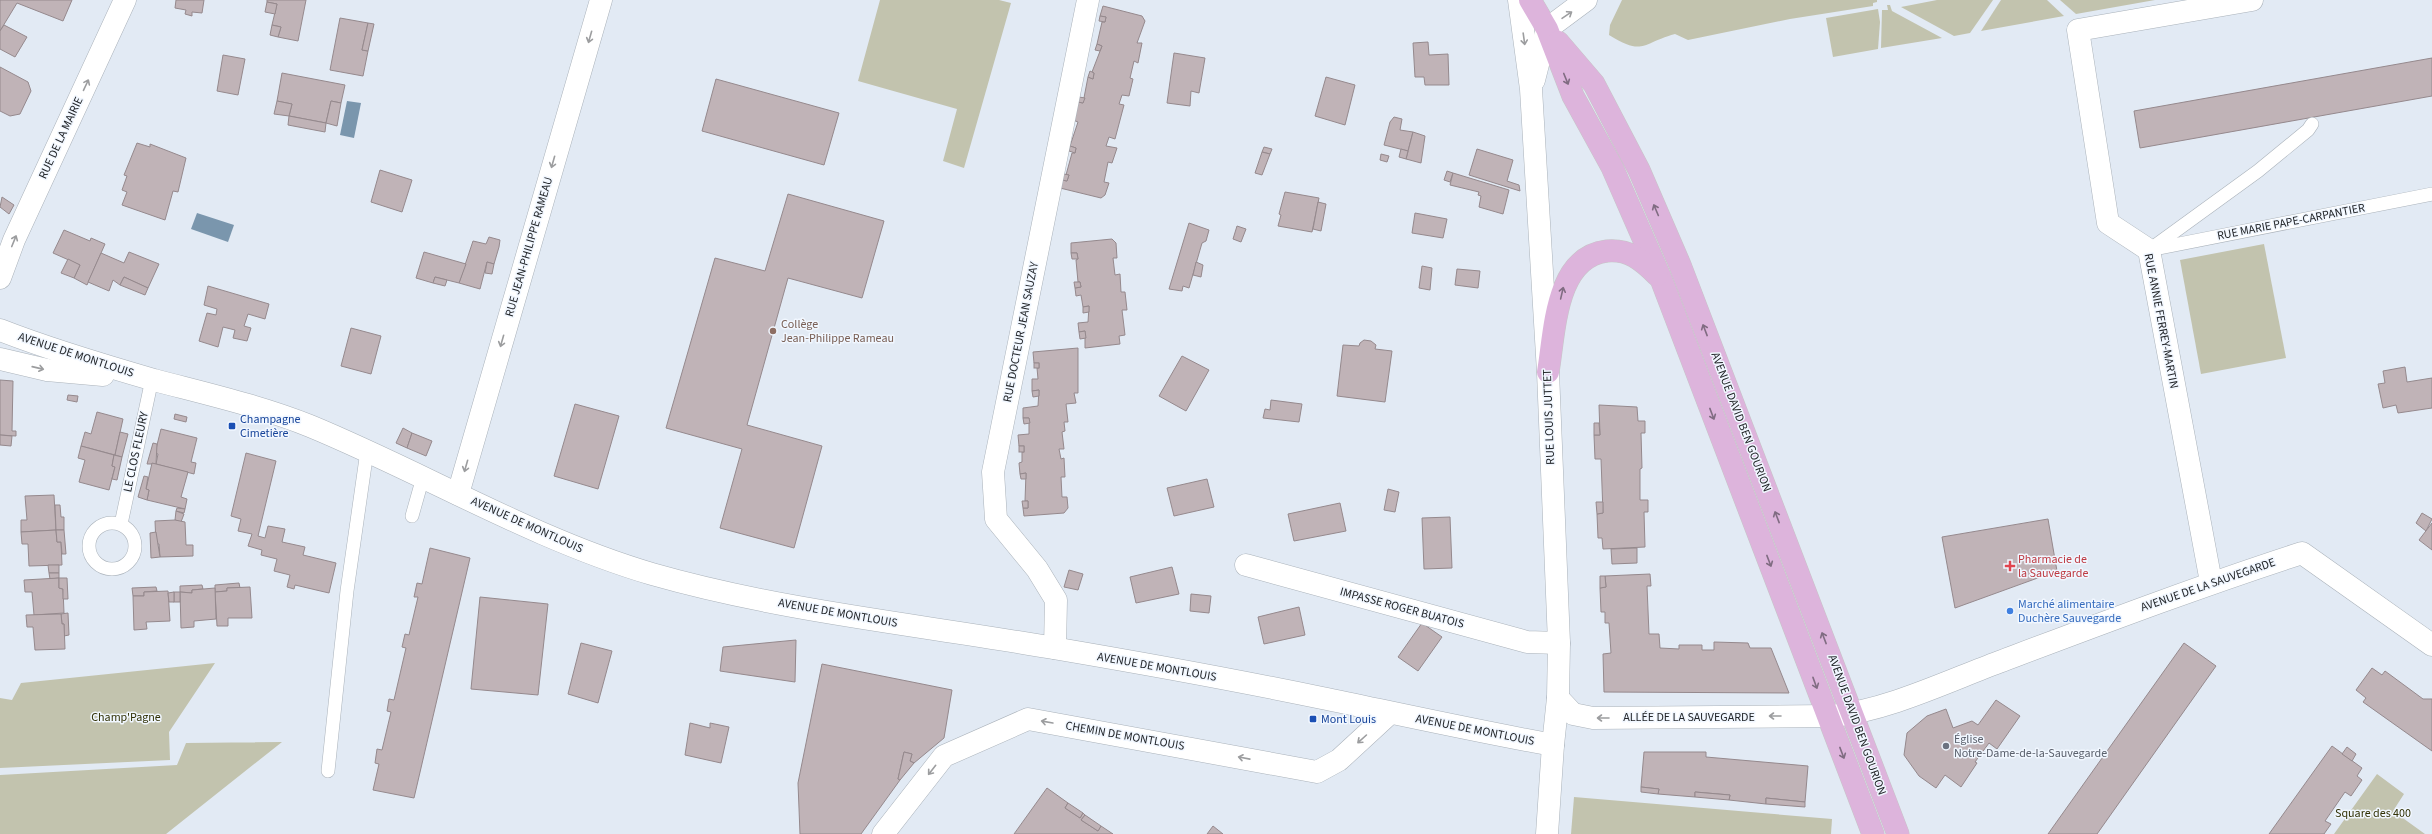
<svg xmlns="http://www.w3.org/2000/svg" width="2432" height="834" font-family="'Source Sans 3',sans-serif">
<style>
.green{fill:#c2c3ae}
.water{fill:#7a96ad}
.building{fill:#c0b3b7;stroke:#95898d}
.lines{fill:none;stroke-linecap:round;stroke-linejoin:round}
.service-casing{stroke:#aab2ba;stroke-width:14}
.minor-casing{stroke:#aab2ba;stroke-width:23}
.tertiary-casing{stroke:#aab2ba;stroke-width:23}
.primary-casing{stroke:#c6c6c7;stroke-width:23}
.service{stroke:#fff;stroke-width:13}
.minor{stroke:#fff;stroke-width:22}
.tertiary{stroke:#fff;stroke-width:22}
.primary{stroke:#ddb4dc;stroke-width:22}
.oneway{stroke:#9c9d9f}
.oneway2{stroke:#806c82}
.education-dot{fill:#8d6e63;stroke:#f1f7ff;stroke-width:1.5}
.transit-dot{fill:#1a4fb4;stroke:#f1f7ff;stroke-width:1.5}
.health-dot{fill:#e0444e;stroke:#f1f7ff;stroke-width:1.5}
.shop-dot{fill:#3f7fe0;stroke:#f1f7ff;stroke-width:1.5}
.worship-dot{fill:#6b7280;stroke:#f1f7ff;stroke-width:1.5}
.labels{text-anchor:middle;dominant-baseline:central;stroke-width:3;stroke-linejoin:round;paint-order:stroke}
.street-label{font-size:12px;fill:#222529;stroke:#f1f7ff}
.education-label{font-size:12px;fill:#785e54;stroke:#f1f7ff;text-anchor:start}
.transit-label{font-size:12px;fill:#164399;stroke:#f1f7ff;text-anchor:start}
.health-label{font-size:12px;fill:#be3a42;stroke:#f1f7ff;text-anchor:start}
.shop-label{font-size:12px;fill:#366cbe;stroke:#f1f7ff;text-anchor:start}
.park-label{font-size:12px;fill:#313105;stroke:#f1f7ff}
.worship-label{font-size:12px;fill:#5b616d;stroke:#f1f7ff;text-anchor:start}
</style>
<rect width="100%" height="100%" fill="#e2eaf4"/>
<g class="green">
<path d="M880 0H999L1011 3 964 168 943 161 957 109 858 81Z"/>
<path d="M1622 0H1877V2L1873 3V6L1790 19 1688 40 1675 34C1640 44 1644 56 1609 35L1610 25Z"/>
<path d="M1937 0H1993L1970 33 1954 36 1901 7Z"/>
<path d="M2001 0H2047L2064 16 1981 31Z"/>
<path d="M2060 0H2155L2076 14Z"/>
<path d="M1887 5H1890L1892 11 1942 38 1881 48 1882 10H1888Z"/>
<path d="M1878 9 1880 22 1878 49 1833 57 1826 18Z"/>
<path d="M2264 244 2286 358 2201 374 2180 260Z"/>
<path d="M215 663 169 732 170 760 0 768V698L12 700 21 683Z"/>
<path d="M282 742 166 834H0V775L177 765 186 743Z"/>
<path d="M2377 774 2404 794 2393 811 2425 834H2334Z"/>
<path d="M1574 797 1832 819 1831 834H1571Z"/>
</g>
<g class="water">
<path d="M347 101 361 103 354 138 340 135Z"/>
<path d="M197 213 234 225 228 242 191 229Z"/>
</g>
<g class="building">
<path d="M0 0H72L63 21 17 3 0 31Z"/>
<path d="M176 0H204L202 13 192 12V16L185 14 186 10 175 8Z"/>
<path d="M267 0H306L298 41 278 37 281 27 272 25 277 4 267 2Z"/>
<path d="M267 2 277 4 275 14 265 12Z"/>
<path d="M1103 6 1142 16 1145 21 1137 43H1142L1138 63 1134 61 1130 78 1133 79 1129 96 1122 95 1119 104 1124 105 1115 139 1109 137 1106 146 1117 148 1112 163 1108 162 1104 182 1109 183 1105 195 1101 198 1060 188 1062 180 1067 181 1069 175H1066L1072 153H1075L1076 148 1070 146 1078 122 1073 120 1078 102 1083 103 1088 77 1093 79 1094 73 1092 72 1102 46 1097 44 1102 22H1105L1106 17 1100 16Z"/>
<path d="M1100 16 1106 17 1105 22 1099 21Z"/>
<path d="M340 18 368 23 362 50 368 51 363 76 330 70Z"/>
<path d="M368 23 374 24 368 51 362 50Z"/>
<path d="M4 25 27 37 15 57 0 49V31Z"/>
<path d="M272 25 281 27 278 37 270 35Z"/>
<path d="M1428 42 1429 55 1448 54 1449 85H1425L1424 77H1415L1413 43Z"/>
<path d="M1097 44 1102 46 1100 51 1095 50Z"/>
<path d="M1174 53 1205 58 1199 93 1191 91 1190 106 1167 103Z"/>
<path d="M223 55 245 59 238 95 217 91Z"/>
<path d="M2432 58V96L2140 148 2134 111Z"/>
<path d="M0 67 28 82 31 91 20 114 10 116 0 111Z"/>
<path d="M1090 71 1094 73 1093 79 1088 77Z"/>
<path d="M282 73 345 85 341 103 331 101 326 123 289 116 292 104 277 101Z"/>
<path d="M1326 77 1355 85 1345 125 1315 116Z"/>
<path d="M716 79 839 113 824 165 702 131Z"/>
<path d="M1079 97 1085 98 1083 103 1078 102Z"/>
<path d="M277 101 292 104 289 116 274 114Z"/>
<path d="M331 101 341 103 337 126 326 123Z"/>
<path d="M289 116 326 123 325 132 288 125Z"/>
<path d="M1394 117 1402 119 1400 130 1413 132 1408 151 1384 145 1390 122Z"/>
<path d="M1413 132 1425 136 1421 163 1406 159Z"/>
<path d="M137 143 150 147V144L186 158 178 192 173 191 165 220 122 205 127 192 122 190 127 176 124 175Z"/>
<path d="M1070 146 1076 148 1075 153 1069 151Z"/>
<path d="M1264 147 1272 149 1270 154 1262 152Z"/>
<path d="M1401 149 1408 151 1406 159 1399 157Z"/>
<path d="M1477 149 1513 160 1507 181 1519 185 1520 191 1469 175Z"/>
<path d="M1262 152 1270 154 1262 175 1255 173Z"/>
<path d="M1381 154 1389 156 1387 162 1380 160Z"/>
<path d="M380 170 412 180 402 212 371 202Z"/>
<path d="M1447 171 1453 173 1450 182 1444 180Z"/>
<path d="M1453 173 1509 190 1503 214 1479 207 1481 196 1478 195 1479 192 1450 185Z"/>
<path d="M1064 174 1069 175 1067 181 1062 180Z"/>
<path d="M1285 192 1319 198 1312 232 1278 226 1281 215 1279 214Z"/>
<path d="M788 194 884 221 862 298 788 278 747 425 822 446 794 548 720 528 742 449 666 428 715 258 765 271Z"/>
<path d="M2 197 14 205 9 214 0 207Z"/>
<path d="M1318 202 1326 204 1321 231 1313 229Z"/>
<path d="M1415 213 1447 219 1443 238 1412 233Z"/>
<path d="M1189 223 1209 230 1206 241 1202 243 1189 288 1183 286 1182 291 1169 289Z"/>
<path d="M1237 226 1246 229 1241 242 1233 239Z"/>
<path d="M64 230 90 241 91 238 105 244 87 285 74 278 80 265 53 253Z"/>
<path d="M489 237 500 240 499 247 494 264 487 262 480 289 459 283 473 241 486 244Z"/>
<path d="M1112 239 1116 243 1117 258H1113L1115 275 1120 274 1121 292H1125L1127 310H1122L1125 335 1119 336 1120 344 1085 348V331L1079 332 1078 323 1088 322 1089 306 1083 307 1081 295 1076 296 1075 288 1081 287 1080 282H1078L1076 260 1078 259 1077 253H1071V243Z"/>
<path d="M129 252 159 264 148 288 124 277 120 285 113 280 109 291 88 282 101 253 124 263Z"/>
<path d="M424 252 466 264 459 283 435 277 433 283 416 278Z"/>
<path d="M1071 253H1077L1078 259H1072Z"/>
<path d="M68 259 80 265 74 278 61 273Z"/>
<path d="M487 262 494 264 492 274 485 273Z"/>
<path d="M1196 262 1203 265 1201 277 1193 275Z"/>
<path d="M1422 266 1432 268 1430 290 1419 288Z"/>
<path d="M1457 269 1480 271 1478 288 1455 285Z"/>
<path d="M124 277 148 288 145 295 120 285Z"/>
<path d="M435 277 447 280 445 286 433 283Z"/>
<path d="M1074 282H1080L1081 287 1075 288Z"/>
<path d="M208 286 269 304 265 319 248 314 244 326 251 328 247 341 233 338 235 330 223 327 218 347 199 341 207 313 216 315 217 309 204 305Z"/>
<path d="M1089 306V312L1083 313V307Z"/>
<path d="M351 328 381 336 371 374 341 366Z"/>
<path d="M1085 331 1086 338 1080 339 1079 332Z"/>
<path d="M1364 340 1371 341 1376 345 1375 349 1392 351 1385 402 1337 396 1343 345 1359 346 1360 343Z"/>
<path d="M1078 348V393H1074L1076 403 1066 404 1068 422H1064L1065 431 1062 432 1064 449H1059L1061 459 1064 458 1065 477H1061L1062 497H1067L1068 508 1064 513 1024 516 1023 508H1028V501H1025L1026 473 1020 474 1019 463 1022 462V452H1024V446H1019L1018 435 1029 434V418H1023V408L1038 406 1039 390 1032 391V379H1038L1037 368H1039V363H1034L1033 352Z"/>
<path d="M1182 356 1209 370 1186 411 1159 396Z"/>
<rect x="1034" y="363" width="5" height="5"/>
<path d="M2405 367 2407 382 2432 378V408L2398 413 2396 405 2383 408 2378 384 2385 383 2383 371Z"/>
<path d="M0 380 13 381 12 431H16V436L0 435Z"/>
<path d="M1039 390V396L1033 397 1032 391Z"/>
<path d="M68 395 78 396 77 402 67 400Z"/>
<path d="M1271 400 1302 404 1299 422 1263 418 1265 409 1270 410Z"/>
<path d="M575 404 619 416 598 489 554 476Z"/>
<path d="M1599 405 1637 407 1638 421H1645V433H1641L1642 468 1640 469V500H1648V512H1644L1645 547 1603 549 1602 538H1598L1597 514 1603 513 1601 459H1595L1594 435H1600Z"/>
<path d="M97 412 123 419 115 455 81 446 85 432 91 434Z"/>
<path d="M175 414 187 417 186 422 174 419Z"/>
<path d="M1023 418H1029L1030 423 1024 424Z"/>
<path d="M1594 423H1599L1600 435H1594Z"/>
<path d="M403 428 412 433 407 448 396 443Z"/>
<path d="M161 429 197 438 191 462 196 463 194 474 156 464 158 454 155 453Z"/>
<path d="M120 432 128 434 122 457 115 455Z"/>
<path d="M412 433 432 441 426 456 407 448Z"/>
<path d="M0 435 12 436 11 446 0 445Z"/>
<path d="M153 443 157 444 156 464H147Z"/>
<path d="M81 446 114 455 112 466 115 467 109 490 79 482 85 460 78 458Z"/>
<rect x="1019" y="446" width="5" height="6"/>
<path d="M246 453 276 461 258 536 265 538 268 526 285 529 282 542 305 547 303 555 336 563 329 593 295 585 294 589 287 587 290 575 274 571 277 559 261 555 262 550 248 546 252 534 238 531 241 519 231 516Z"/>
<path d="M114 455 122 457 117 480 112 479 115 467 112 466Z"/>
<path d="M152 463 188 472 181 497 187 499 185 509 147 500 149 490 146 489Z"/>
<path d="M1026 473V479H1021L1020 474Z"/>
<path d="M144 476 148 477 146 489 149 490 147 500 138 497Z"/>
<path d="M1207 479 1214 507 1174 516 1167 488Z"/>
<path d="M1388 489 1399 492 1395 512 1384 510Z"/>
<path d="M54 495 56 530 21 532V520H27L25 496Z"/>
<path d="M1022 501H1028V508H1023Z"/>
<path d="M1596 502H1603V513L1597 514Z"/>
<path d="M1340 503 1346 531 1294 541 1288 514Z"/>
<path d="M55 505H60L61 517H64V530H56Z"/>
<path d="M177 508 185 509 184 513 176 511Z"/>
<path d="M176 511 184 514 181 522 175 520Z"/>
<path d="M2422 513 2432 519 2426 531 2416 523Z"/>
<path d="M1450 517 1452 568 1424 569 1422 518Z"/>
<path d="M2048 519 2057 571 1955 608 1942 537Z"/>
<path d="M175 520 185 522 186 545H193V556L160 557 159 544H156L155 521Z"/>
<path d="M2432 523V550L2419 540Z"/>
<path d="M56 530 57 542H61L62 565 29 566 28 544H22L21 532Z"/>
<path d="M56 530H64L66 554H62L61 542H57Z"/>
<path d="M156 532 160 557 151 558 150 533Z"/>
<path d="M430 548 470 558 414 798 373 790 379 764 375 763 377 749 382 750 391 712 387 711 389 699 394 700 406 648 402 647 405 634 409 635 418 597H414L417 583 422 584Z"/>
<path d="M1637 548V563L1612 564 1611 549Z"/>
<path d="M48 565H59V573H49Z"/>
<path d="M1172 567 1179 594 1136 603 1130 577Z"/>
<path d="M1069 570 1083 574 1078 590 1064 587Z"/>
<path d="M49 573H59V578L50 579Z"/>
<path d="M1650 574 1651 586H1647L1649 634H1659L1660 648 1679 649V645H1702V650H1714V642L1748 643 1750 648H1771L1789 693 1604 692 1603 654 1611 653 1609 623H1605V612H1601L1600 588 1606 587 1605 576Z"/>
<path d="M1600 576H1605L1606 587 1600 588Z"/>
<path d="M59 578V588L63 589 64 613 34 615 32 592H25L24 580Z"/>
<path d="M59 578H67L68 599H63V589L59 588Z"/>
<path d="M239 583 240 588H227V591L215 592V585Z"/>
<path d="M202 585 203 589 192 590V593L180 592V586Z"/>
<path d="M156 587 157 591 144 592V596H133L132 588Z"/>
<path d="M250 587 252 618H228V626H217L215 592 227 591V588Z"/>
<path d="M215 588 216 619 194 621V627L181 628 180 592 192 593V590Z"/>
<path d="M168 591 170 621 146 622 147 629 134 630 133 596H144V592Z"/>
<rect x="174" y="592" width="6" height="10"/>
<path d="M174 592V602H169L168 593Z"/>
<path d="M1191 594 1211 596 1209 613 1190 611Z"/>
<path d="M480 597 548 604 538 695 471 689Z"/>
<path d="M1299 607 1305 635 1264 644 1258 617Z"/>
<path d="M68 613 69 635 64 636V624H62L61 614Z"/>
<path d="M61 614 62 624H64L65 649 35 650 33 627H27L26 615Z"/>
<path d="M1422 623 1442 637 1418 671 1398 657Z"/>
<path d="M796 640 795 682 720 671 723 647Z"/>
<path d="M581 643 612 651 598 703 568 694Z"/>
<path d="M2184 643 2216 666 2097 834H2048Z"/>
<path d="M822 664 952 690 944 738 914 763 910 761 912 754 904 752 898 779 900 780 861 834H800L798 783Z"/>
<path d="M2372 668 2382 675 2385 671 2423 699H2432V751L2363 702 2366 698 2356 690Z"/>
<path d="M1996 700 2020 716 1997 749 1989 743 1975 762 1977 763 1961 787 1945 775 1936 788 1919 776 1904 755 1907 733 1927 716 1946 709 1953 728 1972 721 1978 725Z"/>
<path d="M690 723 710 728V723L729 727 721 763 685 755Z"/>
<path d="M2332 746 2362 768 2357 776 2362 780 2351 796 2345 792 2325 821 2331 824 2324 834H2269Z"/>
<path d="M2347 747 2356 754 2352 761 2342 754Z"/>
<path d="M904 752 912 754 910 761 914 763 900 780 898 779Z"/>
<path d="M1644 752H1706V757L1808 766 1805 802 1766 798V804L1729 800 1730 795 1695 792V797L1658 794 1659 789 1641 787Z"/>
<path d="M1641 787 1659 789 1658 794 1641 792Z"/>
<path d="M1047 788 1068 803 1065 808 1080 818 1083 813 1085 815 1081 820 1098 831 1101 826 1113 834H1014Z"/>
<path d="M1695 792 1730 795 1729 800 1695 797Z"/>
<path d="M1766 798 1805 802V807L1766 804Z"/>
<path d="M1068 803 1083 813 1080 818 1065 808Z"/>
<path d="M1085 815 1101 826 1098 831 1081 820Z"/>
<path d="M1213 826 1223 834H1207Z"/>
</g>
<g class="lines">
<defs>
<g id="service">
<path d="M2152 248 2258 171 2308 130 2312 124"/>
<path d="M2149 250 2432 194"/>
<path d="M412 516 423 477"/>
<circle cx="112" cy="546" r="23"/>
<path d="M121 524 152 379"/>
<path d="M328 771 347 591 367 451"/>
</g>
<g id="minor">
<path d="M0 278 14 240 125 0"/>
<path d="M458 494 601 0"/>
<path d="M1246 565 1527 642 1559 643"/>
<path d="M2211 582 2149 250 2108 223 2078 30 2252 0"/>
<path d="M1055 648 1056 600 1037 569 996 519 993 472 1088 0"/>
<path d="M1558 698 1573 714 1593 718 1828 716"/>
<path d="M883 834 944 756 1028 719 1317 772 1339 760 1390 713"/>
<path d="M1547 834 1553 745"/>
</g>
<g id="tertiary">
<path d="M1534 80 1547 29 1586 0"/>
<path d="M0 330C51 350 102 365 154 380 207 394 260 406 310 426 424 473 533 539 652 574 785 612 924 625 1059 649 1147 664 1235 680 1322 698 1399 714 1476 731 1553 745L1558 698 1559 643 1548 372 1531 89 1519 0"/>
<path d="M0 359 47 370 103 375"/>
<path d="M1832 716C1886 711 1948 681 1999 662 2100 624 2200 586 2302 553L2432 645"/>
</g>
<g id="primary">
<path d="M1530 0 1547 29 1573 96 1612 167 1661 279 1873 834"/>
<path d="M1558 42 1594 84 1639 170 1680 265 1898 834"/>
<path d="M1548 372C1555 331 1555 257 1607 251 1629 249 1642 260 1657 275"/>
</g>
</defs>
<use href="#service" class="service-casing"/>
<use href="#minor" class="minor-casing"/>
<use href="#tertiary" class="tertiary-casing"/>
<use href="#primary" class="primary-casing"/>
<use href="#service" class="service"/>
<use href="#minor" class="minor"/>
<use href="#tertiary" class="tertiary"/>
<use href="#primary" class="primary"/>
</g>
<defs><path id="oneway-shaft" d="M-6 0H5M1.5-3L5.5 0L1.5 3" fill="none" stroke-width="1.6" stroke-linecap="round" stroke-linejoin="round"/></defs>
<g class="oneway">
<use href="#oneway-shaft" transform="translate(1567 15) rotate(-34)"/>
<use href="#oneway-shaft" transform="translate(590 37) rotate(106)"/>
<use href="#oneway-shaft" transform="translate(1524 39) rotate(82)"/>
<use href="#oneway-shaft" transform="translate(86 85) rotate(-65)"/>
<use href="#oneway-shaft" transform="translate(553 162) rotate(106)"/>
<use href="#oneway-shaft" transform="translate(14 241) rotate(-68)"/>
<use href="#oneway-shaft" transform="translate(502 341) rotate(106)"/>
<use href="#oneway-shaft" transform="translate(38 368) rotate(13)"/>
<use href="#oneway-shaft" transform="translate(466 466) rotate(106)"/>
<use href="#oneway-shaft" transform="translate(1775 716) rotate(180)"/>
<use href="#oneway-shaft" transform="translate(1603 718) rotate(180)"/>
<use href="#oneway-shaft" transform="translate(1047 722) rotate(-170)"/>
<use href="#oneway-shaft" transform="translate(1362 739) rotate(138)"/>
<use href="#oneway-shaft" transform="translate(1244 758) rotate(-169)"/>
<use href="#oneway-shaft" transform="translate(932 770) rotate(128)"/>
</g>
<g class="oneway2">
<use href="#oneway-shaft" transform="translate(1566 79) rotate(68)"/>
<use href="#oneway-shaft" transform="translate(1656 210) rotate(-113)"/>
<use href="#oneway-shaft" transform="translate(1562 293) rotate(-77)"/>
<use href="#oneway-shaft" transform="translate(1705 330) rotate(-111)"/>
<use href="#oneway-shaft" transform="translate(1712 414) rotate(69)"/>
<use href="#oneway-shaft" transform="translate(1777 517) rotate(-111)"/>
<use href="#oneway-shaft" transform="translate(1769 561) rotate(69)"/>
<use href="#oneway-shaft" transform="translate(1824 638) rotate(-111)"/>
<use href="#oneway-shaft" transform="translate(1815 683) rotate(70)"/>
<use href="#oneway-shaft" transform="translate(1842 753) rotate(69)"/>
</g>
<circle class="education-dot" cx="773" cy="331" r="4"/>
<g class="transit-dot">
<rect x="228" y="422" width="8" height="8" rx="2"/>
<rect x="1309" y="715" width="8" height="8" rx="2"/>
</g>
<path class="health-dot" d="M2008 560h4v4h4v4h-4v4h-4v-4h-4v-4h4z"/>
<circle class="shop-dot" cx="2010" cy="611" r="4"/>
<circle class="worship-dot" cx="1946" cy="746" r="4"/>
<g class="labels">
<g class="street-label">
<text transform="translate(61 138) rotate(-65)">RUE DE LA MAIRIE</text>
<text transform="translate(2291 222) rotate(-11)">RUE MARIE PAPE-CARPANTIER</text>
<text transform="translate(529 247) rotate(-74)">RUE JEAN-PHILIPPE RAMEAU</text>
<text transform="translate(2161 321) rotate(79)">RUE ANNIE FERREY-MARTIN</text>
<text transform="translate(1021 332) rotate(-79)">RUE DOCTEUR JEAN SAUZAY</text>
<text transform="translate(76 355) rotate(18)">AVENUE DE MONTLOUIS</text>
<text transform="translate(1549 417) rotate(-92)">RUE LOUIS JUTTET</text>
<text transform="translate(1741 422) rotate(69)">AVENUE DAVID BEN GOURION</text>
<text transform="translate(136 452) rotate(-78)">LE CLOS FLEURY</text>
<text transform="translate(527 525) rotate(24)">AVENUE DE MONTLOUIS</text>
<text transform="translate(2208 585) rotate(-19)">AVENUE DE LA SAUVEGARDE</text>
<text transform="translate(1402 608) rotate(15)">IMPASSE ROGER BUATOIS</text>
<text transform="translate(838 613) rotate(10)">AVENUE DE MONTLOUIS</text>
<text transform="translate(1157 667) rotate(10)">AVENUE DE MONTLOUIS</text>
<text x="1689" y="717">ALLÉE DE LA SAUVEGARDE</text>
<text transform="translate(1857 725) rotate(70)">AVENUE DAVID BEN GOURION</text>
<text transform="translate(1475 730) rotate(11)">AVENUE DE MONTLOUIS</text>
<text transform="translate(1125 736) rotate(10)">CHEMIN DE MONTLOUIS</text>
</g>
<g class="education-label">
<text x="781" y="324">Collège<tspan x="781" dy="14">Jean-Philippe Rameau</tspan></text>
</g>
<g class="transit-label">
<text x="240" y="419">Champagne<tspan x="240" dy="14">Cimetière</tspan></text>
<text x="1321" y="719">Mont Louis</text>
</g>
<g class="health-label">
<text x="2018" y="559">Pharmacie de<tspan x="2018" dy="14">la Sauvegarde</tspan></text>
</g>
<g class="shop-label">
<text x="2018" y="604">Marché alimentaire<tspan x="2018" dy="14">Duchère Sauvegarde</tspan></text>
</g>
<g class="park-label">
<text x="126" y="717">Champ'Pagne</text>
<text x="2373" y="813">Square des 400</text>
</g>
<g class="worship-label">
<text x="1954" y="739">Église<tspan x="1954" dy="14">Notre-Dame-de-la-Sauvegarde</tspan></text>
</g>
</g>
</svg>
